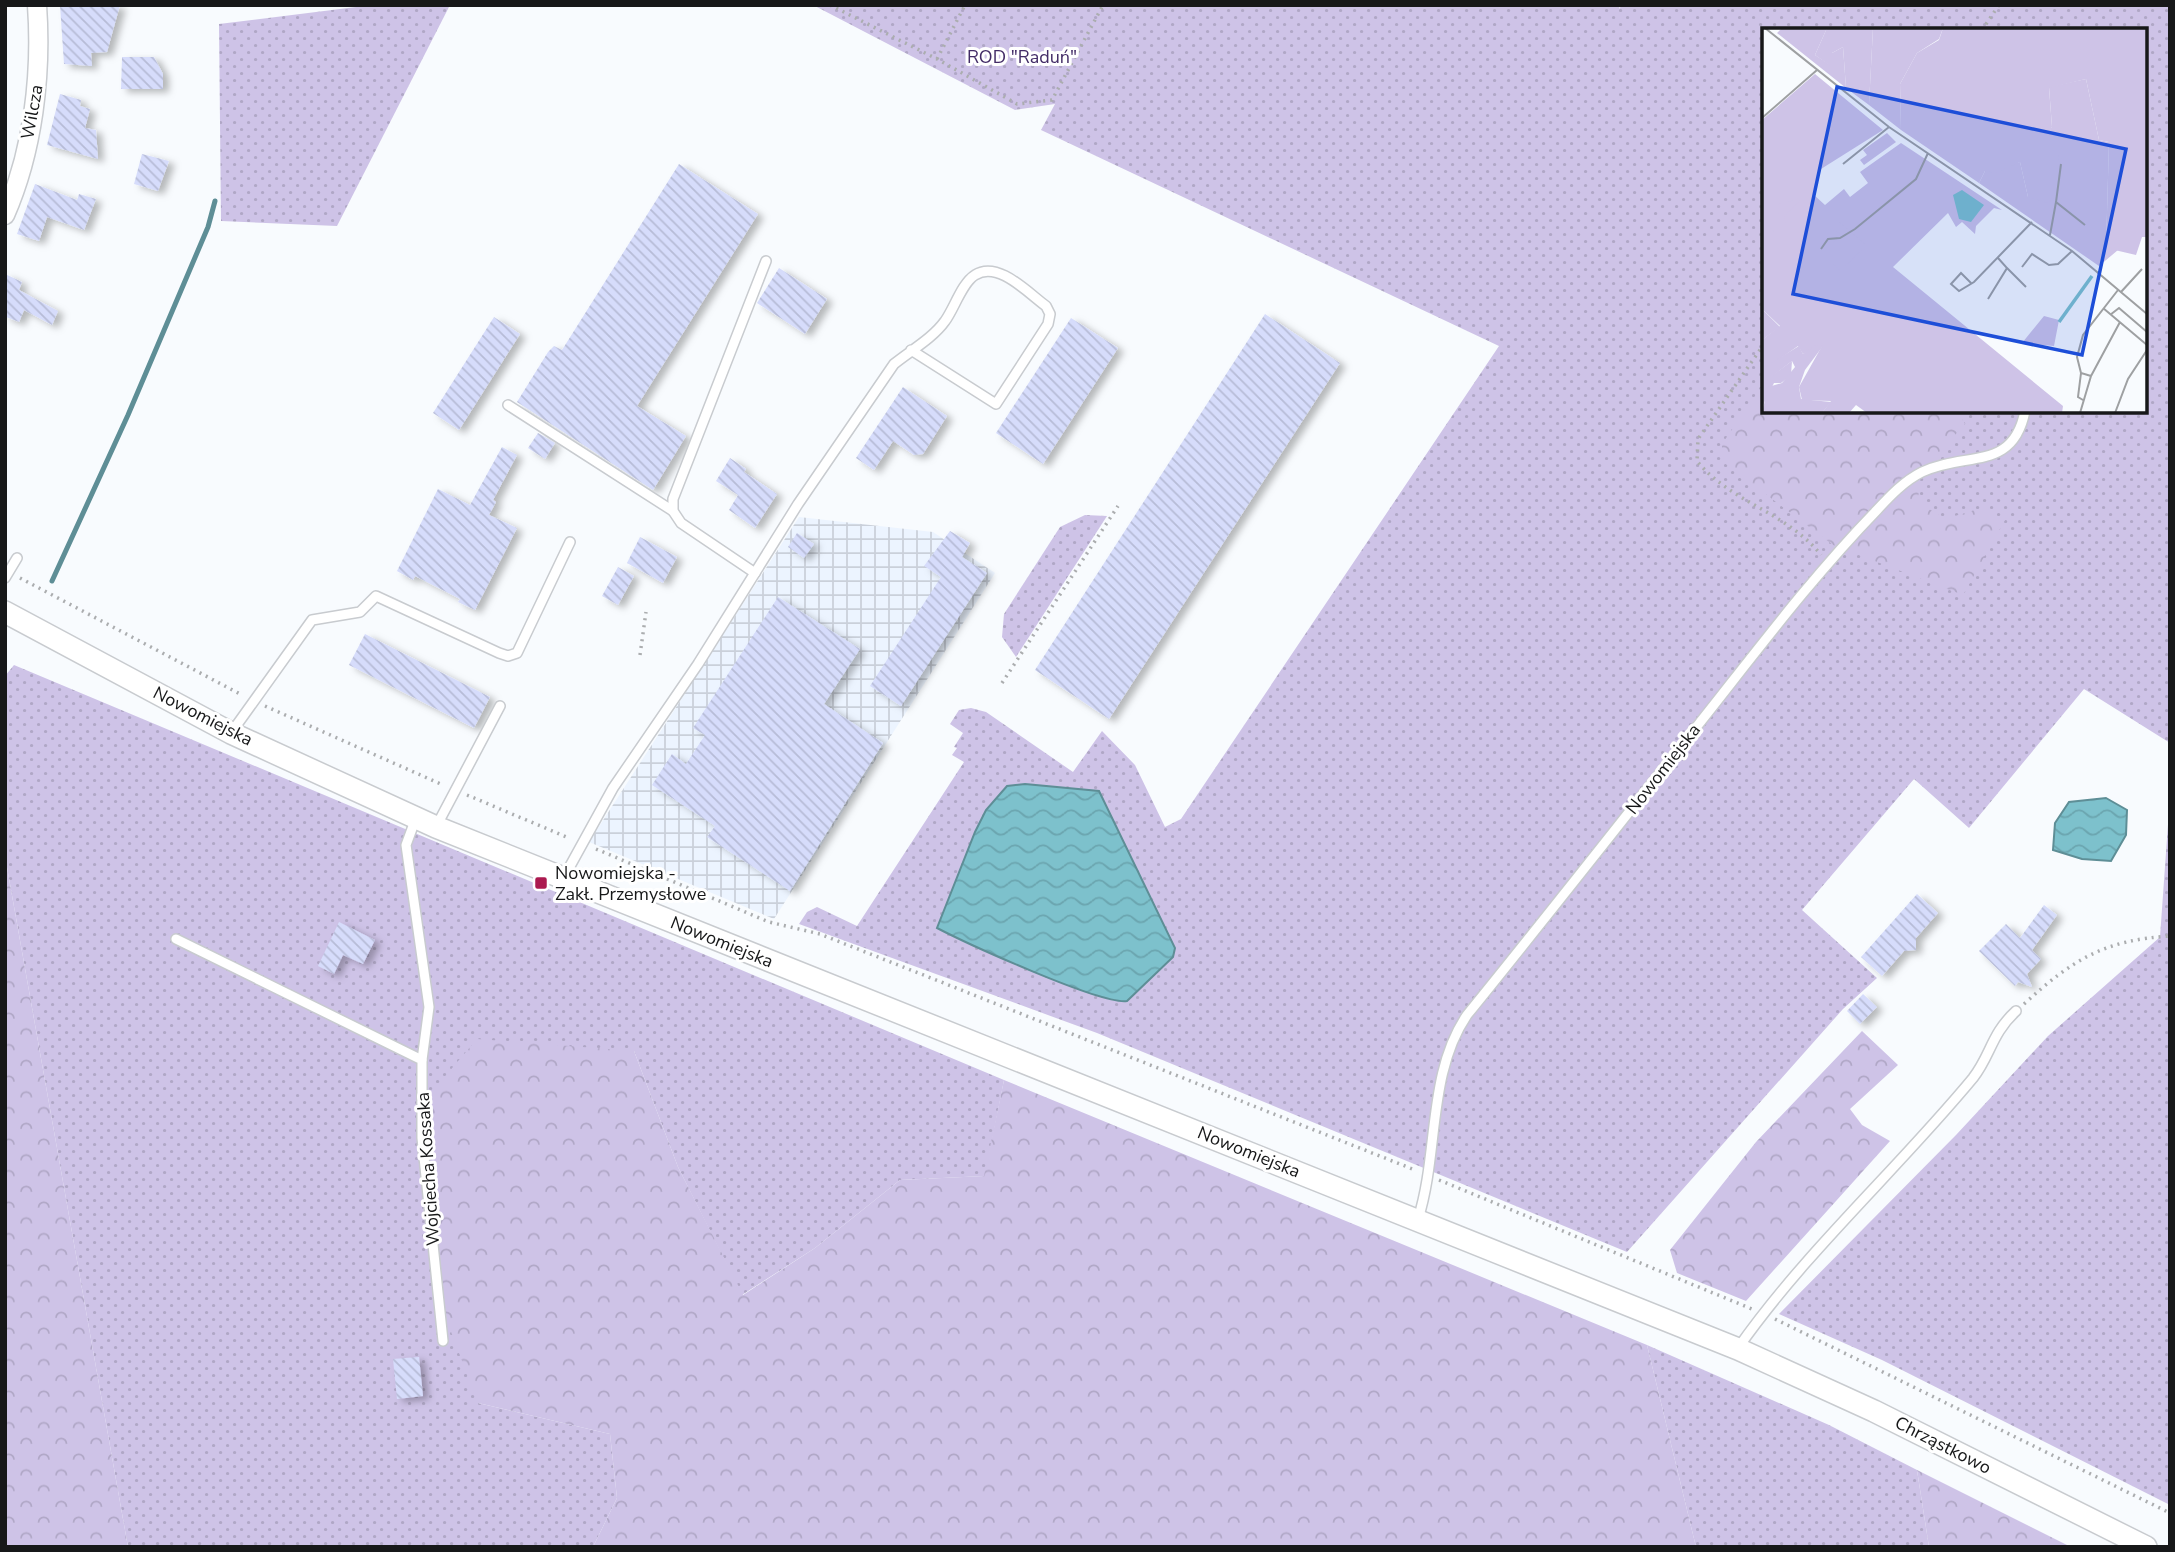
<svg xmlns="http://www.w3.org/2000/svg" width="2175" height="1552" font-family="'Nunito Sans',sans-serif">
<style>
.industrial{fill:url(#industrial-grid)}
.grass{fill:url(#grass-dots);fill-rule:evenodd}
.forest{fill:url(#forest-crowns)}
.water{fill:url(#water-waves);stroke:#5e8e96;stroke-width:2}
.lines{fill:none;stroke-linecap:round;stroke-linejoin:round}
.stream{stroke:#5e8e96;stroke-width:5}
.building{fill:url(#building-back-hatch);filter:url(#shadow)}
.service-casing{stroke:#c8cbcf;stroke-width:12}
.minor-casing{stroke:#c8cbcf;stroke-width:21}
.tertiary-casing{stroke:#c8cbcf;stroke-width:24}
.path{stroke:#abadaf;stroke-width:3.5;stroke-dasharray:2 5;stroke-linecap:butt}
.service{stroke:#fff;stroke-width:9}
.minor{stroke:#fff;stroke-width:18}
.tertiary{stroke:#fff;stroke-width:21}
.poi-dot{fill:#ab194f;stroke:#fff;stroke-width:2.5}
.labels{text-anchor:middle;dominant-baseline:central;stroke-width:6;stroke-linejoin:round;paint-order:stroke}
.park-label{font-size:18px;fill:#422b66;stroke:#fff}
.street-label{font-size:18px;fill:#171819;stroke:#fff}
.poi-label{font-size:18px;fill:#171819;stroke:#fff;text-anchor:start}
.inset-river{fill:none;stroke:#7dc1cc;stroke-width:3.5}
.inset-road{fill:none;stroke:#9ea0a2;stroke-width:2}
.view{fill:#1d4ed8;fill-opacity:0.15;stroke:#1d4ed8;stroke-width:3.5}
.inset-edge{fill:none;stroke:#171819;stroke-width:3.5}
</style>
<defs>
<pattern id="industrial-grid" width="8" height="8" patternUnits="userSpaceOnUse" patternTransform="scale(1.75)"><rect width="8" height="8" fill="#ecf4ff"/><path d="M0 4h8M4 0v8" fill="none" stroke="#cad0da"/></pattern>
<pattern id="grass-dots" width="8" height="8" patternUnits="userSpaceOnUse" patternTransform="scale(1.75)"><rect width="8" height="8" fill="#cec3e7"/><path d="M2 2h.1M6 6h.1" fill="none" stroke="#b0a7c6" stroke-width="1.8" stroke-linecap="round"/></pattern>
<pattern id="forest-crowns" width="20" height="18" patternUnits="userSpaceOnUse" patternTransform="scale(1.75)"><rect width="20" height="18" fill="#cec3e7"/><path d="M2 6a3 3 0 1 1 6 0M12 15a3 3 0 1 1 6 0" fill="none" stroke="#b0a7c6"/></pattern>
<pattern id="water-waves" width="16" height="10" patternUnits="userSpaceOnUse" patternTransform="scale(1.75)"><rect width="16" height="10" fill="#7dc1cc"/><path d="M0 5q4-4 8 0t8 0" fill="none" stroke="#6ba5af"/></pattern>
<pattern id="building-back-hatch" width="6" height="6" patternUnits="userSpaceOnUse" patternTransform="scale(1.75)"><rect width="6" height="6" fill="#d6dcfb"/><path d="M-1 5l2 2M0 0l6 6M5-1l2 2" fill="none" stroke="#b7bcd7"/></pattern>
<filter id="shadow"><feDropShadow dx="6" dy="3.5" stdDeviation="3.5" flood-color="#0004"/></filter>
</defs>
<rect width="100%" height="100%" fill="#f8fbfe"/>
<path class="industrial" d="M799 517 933 532 995 573 774 919 589 842Z"/>
<g class="grass">
<path d="M372 5H450L337 226 221 221 219 24Z"/>
<path d="M813 5H1620L1619 9 1622 5H2170V743L2084 689 1969 828 1914 779 1802 910 1877 978 1843 1009 1627 1252 1097 1033 799 924 807 912 817 907 857 926 964 762 952 755 957 748 954 747 963 733 950 724 959 710 971 708 986 712 1073 772 1102 731 1135 765 1165 827 1181 819 1499 346 1041 130 1055 104 1015 110ZM1764 30H2145V411H1764Z"/>
<path d="M1085 515 1107 516 1016 657 1002 637 1004 614 1060 527Z"/>
<path d="M14 665 1004 1080 985 1176 900 1180 815 1248 742 1295 678 1167 634 1051 478 1403 610 1434 617 1498 593 1547H128L5 856V676Z"/>
<path d="M2170 796V1505L1882 1360 1779 1314 1956 1135 2048 1036 2160 937Z"/>
<path d="M1647 1345 1829 1425 1917 1470 1929 1547H1696Z"/>
</g>
<g class="forest">
<path d="M1764 383V411H1958L1965 424 1920 473 1918 502 1945 519 1978 509 2005 520 1963 595 1833 545 1722 461V444Z"/>
<path d="M5 856 128 1547H5Z"/>
<path d="M1862 1031 1898 1065 1850 1109 1862 1125 1890 1141 1746 1301 1677 1273 1670 1250 1756 1142Z"/>
<path d="M477 1039 634 1051 678 1167 743 1295 815 1248 900 1180 984 1176 1004 1080 1647 1345 1696 1547H593L617 1498 610 1434 478 1403 439 1300 429 1095Z"/>
<path d="M1917 1470 2071 1547H1929Z"/>
</g>
<g class="water">
<path d="M1025 784 1099 791 1175 948 1173 957 1127 1001C1101 1005 966 943 937 928L975 832 986 810 1007 786Z"/>
<path d="M2106 798 2127 810 2126 835 2111 861 2082 859 2053 850 2055 823 2069 802Z"/>
</g>
<g class="lines">
<path class="stream" d="M52 581 128 415 208 227 215 201"/>
</g>
<g class="building">
<path d="M60 5H120L107 52 91 53 92 66 64 64Z"/>
<path d="M122 57H154L163 74V89H121Z"/>
<path d="M60 94 81 100 80 106 90 109 85 128 96 130 98 159 47 145Z"/>
<path d="M142 154 169 161 158 191 134 184Z"/>
<path d="M679 164 758 214 637 406 686 436 653 490 517 402 548 352 554 346 562 350Z"/>
<path d="M35 184 77 200 79 194 96 199 84 230 47 217 39 241 17 234Z"/>
<path d="M779 268 827 299 805 334 757 303Z"/>
<path d="M5 274 22 282 19 290 58 311 52 325 24 310 19 322 6 317 5 319Z"/>
<path d="M1265 314 1340 363 1109 719 1035 670Z"/>
<path d="M494 317 520 334 459 430 433 413Z"/>
<path d="M1071 318 1118 348 1043 464 996 433Z"/>
<path d="M903 387 947 416 923 454 914 455 893 441 874 470 856 458Z"/>
<path d="M538 433 555 443 545 459 528 448Z"/>
<path d="M502 447 517 455 493 500 496 502 489 515 517 528 475 610 458 602 460 599 415 576 413 580 397 571 438 489 470 505Z"/>
<path d="M730 458 746 469 744 472 777 494 755 528 729 510 738 495 716 481Z"/>
<path d="M950 531 970 543 962 557 987 573 901 706 870 686 941 577 924 566Z"/>
<path d="M797 533 814 544 804 558 788 547Z"/>
<path d="M640 537 677 557 663 583 627 563Z"/>
<path d="M618 567 634 576 618 605 602 596Z"/>
<path d="M778 597 860 649 824 704 883 743 790 891 707 837 715 826 652 785 672 754 686 764 705 735 693 728Z"/>
<path d="M365 634 490 697 474 728 349 665Z"/>
<path d="M1917 894 1938 913 1916 938V950L1904 951 1882 976 1861 957Z"/>
<path d="M2044 905 2057 915 2032 950 2041 959 2027 974 2032 987 2018 982 2015 986 1979 951 2006 924 2020 938Z"/>
<path d="M339 922 375 940 363 964 343 955 334 974 318 966Z"/>
<path d="M1863 994 1877 1007 1860 1024 1847 1011Z"/>
<path d="M419 1357 423 1396 397 1399 393 1359Z"/>
</g>
<g class="lines">
<defs>
<g id="service">
<path d="M508 405 673 511"/>
<path d="M755 573 681 523 673 511V499L766 261"/>
<path d="M5 578 17 558"/>
<path d="M231 733 312 620 360 612 376 596 499 653 508 656 517 653 570 542"/>
<path d="M416 818 406 845 429 1007 422 1060"/>
<path d="M437 825 500 706"/>
<path d="M564 877 613 788 698 664 798 504 894 364C910 351 933 338 945 321 954 309 962 283 975 275 998 260 1028 293 1046 306L1050 314 1048 324 996 404 911 350"/>
<path d="M176 939 422 1060V1138L443 1341"/>
<path d="M1418 1219C1439 1153 1427 1074 1467 1015 1545 919 1621 822 1698 725 1756 652 1812 577 1877 510 1890 496 1904 481 1922 472 1966 451 2013 472 2025 411"/>
<path d="M1738 1348C1807 1250 1897 1170 1973 1078 1991 1055 1991 1034 2016 1011"/>
</g>
<path id="minor" d="M5 215C33 151 42 75 37 5"/>
<path id="tertiary" d="M5 612 231 733 436 827 1738 1349 1874 1411 2146 1547"/>
</defs>
<use href="#service" class="service-casing"/>
<use href="#minor" class="minor-casing"/>
<use href="#tertiary" class="tertiary-casing"/>
<g class="path">
<path d="M830 5 937 59 1017 104 1052 100 1103 5"/>
<path d="M1982 30 1999 5"/>
<path d="M937 59 965 5"/>
<path d="M1764 344 1698 439 1697 461C1730 502 1788 513 1821 555"/>
<path d="M20 578 242 695"/>
<path d="M640 655 646 612"/>
<path d="M1002 683 1118 506"/>
<path d="M265 706 443 785"/>
<path d="M467 795 569 838"/>
<path d="M596 849 769 922 820 934 1415 1170"/>
<path d="M2024 1004C2072 960 2104 940 2170 936"/>
<path d="M1439 1180 1752 1309"/>
<path d="M1775 1319 2170 1513"/>
</g>
<use href="#service" class="service"/>
<use href="#minor" class="minor"/>
<use href="#tertiary" class="tertiary"/>
</g>
<rect class="poi-dot" x="534" y="876" width="14" height="14" rx="3.5"/>
<g class="labels">
<g class="park-label">
<text x="1022" y="57">ROD "Raduń"</text>
</g>
<g class="street-label">
<text transform="translate(32 112) rotate(-80)">Wilcza</text>
<text transform="translate(203 716) rotate(27)">Nowomiejska</text>
<text transform="translate(1663 769) rotate(-52)">Nowomiejska</text>
<text transform="translate(722 942) rotate(22)">Nowomiejska</text>
<text transform="translate(1249 1152) rotate(22)">Nowomiejska</text>
<text transform="translate(428 1169) rotate(-94)">Wojciecha Kossaka</text>
<text transform="translate(1943 1445) rotate(27)">Chrząstkowo</text>
</g>
<g class="poi-label">
<text x="555" y="873">Nowomiejska -<tspan x="555" dy="21">Zakł. Przemysłowe</tspan></text>
</g>
</g>
<g transform="translate(1762 28)">
<rect width="385" height="385" fill="#f8fbfe"/>
<path d="M20 0H65L53 27 70 38V25L81 19 84 60 15 5ZM111 0H181L177 11 155 25 138 56 139 102 107 77ZM53 46 121 102 59 141 52 167 63 177 82 161 88 169 106 155 98 144 139 115 240 182 232 180 214 198 213 206 200 194 194 199 186 185 131 239 301 378 300 385H105L94 377 87 385H60L69 373 40 372 37 359 60 318 41 326 36 318 0 343V312L18 298 0 281V92ZM324 51 337 112 347 114 344 219 356 222 337 238 217 155 223 143 258 134 266 169 281 110 290 99 287 59ZM282 288 297 292 292 318 260 315ZM30 333 29 347 19 355H12L0 379 1 354Z" fill="#cec3e7"/>
<path d="M65 0H111L107 77 84 60 81 19 70 25V39L53 27ZM181 0H385V209H380L374 227 344 220 347 114 337 112 324 51 287 60 290 99 280 119 296 127 299 142 294 169 286 175 266 169 258 134 234 145 223 143 217 155 139 102 138 56 155 25 177 12ZM125 105 134 114 102 137 98 132 105 127 101 122ZM40 170 22 189 24 196 12 204 4 194 16 186 17 176ZM76 193 104 217 79 243 71 236V215L79 206 68 201ZM0 281 18 299 0 312ZM54 317 61 318 43 342 37 359 39 371 69 374 60 385H0L6 359 20 355 33 339 30 333 0 356 1 340 37 318 41 326Z" fill="#cec3e7"/>
<path d="M200 162 222 177 209 194 197 191 191 167Z" fill="#7dc1cc"/>
<path class="inset-river" d="M297 294 330 248"/>
<path class="inset-road" d="M3 0 127 99 310 223 385 286M0 90 55 42M81 136 127 99M299 136 294 174 323 197M288 207 294 174M59 221 66 211 78 210 93 201 154 151 166 125M260 239 270 226 287 237 296 236 310 223M245 240 264 259M209 255 199 245 189 256 197 263 212 254 270 194M356 262 321 307 315 329 319 345 329 348 358 294M359 264 380 241M226 271 245 240 236 230M341 280 385 317M348 287 357 280 385 304M319 345 316 369 321 372M318 385 329 348M353 385 366 351 385 322"/>
<path class="view" d="M75 59 364 121 320 327 31 266Z"/>
<rect width="385" height="385" class="inset-edge"/>
</g>
<rect width="2175" height="1552" fill="none" stroke="#171819" stroke-width="14"/>
</svg>
